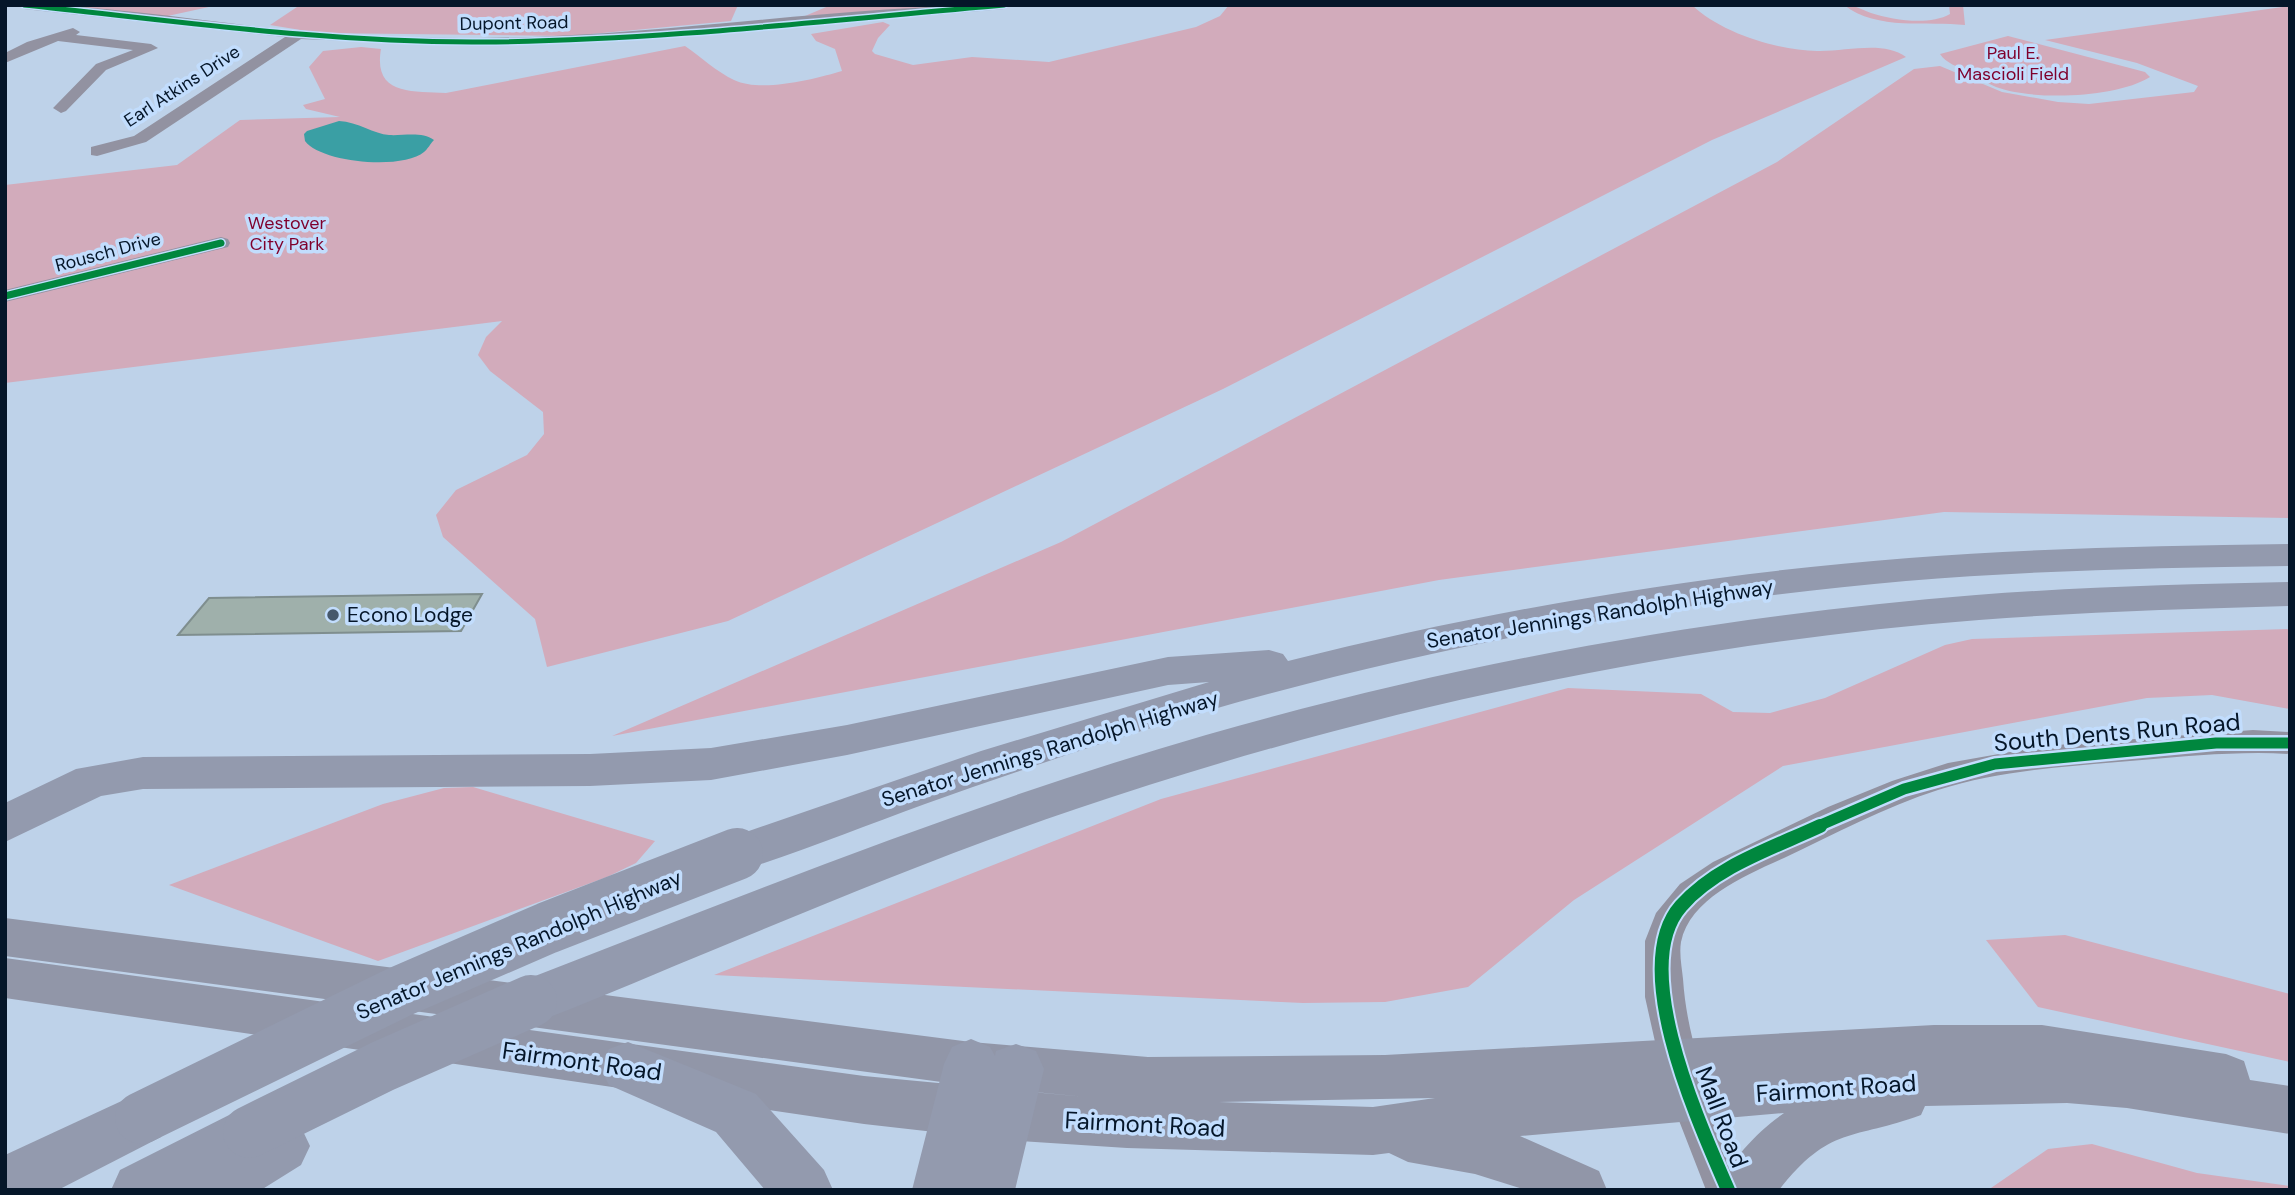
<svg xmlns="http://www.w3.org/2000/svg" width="2295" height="1195" font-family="'DM Sans',sans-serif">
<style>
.green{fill:#d2abbb}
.water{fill:#3a9fa4}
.building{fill:#9fb0ab;stroke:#7f8e8e;stroke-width:2}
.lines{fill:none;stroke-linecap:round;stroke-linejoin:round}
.minor{fill:#9292a1;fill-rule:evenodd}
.major{fill:#9196a8;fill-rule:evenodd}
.highway{fill:#939aae;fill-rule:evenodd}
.highway-bridge{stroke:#939aae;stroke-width:52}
.cycleway-far3-casing{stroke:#c2ddfd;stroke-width:8}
.cycleway-far2-casing{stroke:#c2ddfd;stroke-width:10}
.cycleway-far1-casing{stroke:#c2ddfd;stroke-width:16}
.cycleway-casing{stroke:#c2ddfd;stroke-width:18}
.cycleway-far3{stroke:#00873e;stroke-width:5}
.cycleway-far2{stroke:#00873e;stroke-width:7}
.cycleway-far1{stroke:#00873e;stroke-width:11}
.cycleway{stroke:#00873e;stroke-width:14}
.poi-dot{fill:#46586c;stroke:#c2ddfd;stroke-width:2.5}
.labels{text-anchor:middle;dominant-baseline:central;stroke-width:7;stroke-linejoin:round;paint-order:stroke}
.far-street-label{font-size:18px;fill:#051629;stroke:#c2ddfd}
.far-park-label{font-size:18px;fill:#7f002c;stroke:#c2ddfd}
.street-label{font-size:21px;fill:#051629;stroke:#c2ddfd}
.poi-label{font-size:21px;fill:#051629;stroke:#c2ddfd;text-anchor:start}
.near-street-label{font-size:24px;fill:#051629;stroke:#c2ddfd}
</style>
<rect width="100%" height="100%" fill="#bed2e9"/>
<g class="green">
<path d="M50 5H218L163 17Z"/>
<path d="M300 5H738L731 21 570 36 319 33 270 25Z"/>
<path d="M831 5H972L805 16Z"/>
<path d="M1229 5H1692C1721 33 1777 50 1817 51 1845 52 1883 40 1906 57L1712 140 1223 389 728 621 547 667 535 619 443 537 436 515 456 490 527 455 544 434 543 412 490 371 478 355 486 337 502 321 5 383V185L177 165 240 120 340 117 306 109 303 105 325 99 309 67 323 51 361 47 381 49C373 95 411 91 446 93L685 46C701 57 717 72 734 80 761 93 815 79 842 71L835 49 816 41 811 34 883 22 890 25 878 38 872 51 875 54 913 65 972 57 1049 62 1196 27 1220 16Z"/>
<path d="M1844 5C1855 5 1860 9 1871 13 1893 20 1929 26 1950 14L1949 5H1963L1965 25C1928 21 1877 31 1844 5Z"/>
<path d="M2290 6V518L1944 512 1439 580 612 736 1061 542 1777 162 1914 69 1940 66 2002 92 2058 102 2089 104 2194 92 2198 86 2137 63 2045 40Z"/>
<path d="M2008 36 2145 72 2150 77C2117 98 2033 101 1996 87 1986 83 1977 76 1967 71 1958 67 1946 63 1940 54Z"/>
<path d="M2290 629V709L2212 695 2147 698 1783 766 1574 900 1468 987 1385 1002 1303 1003 714 975 1161 799 1568 688 1701 694 1733 712 1770 713 1825 698 1945 645 1972 639Z"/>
<path d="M473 787 655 841 636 863 607 877 378 961 169 885 383 804 444 788Z"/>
<path d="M2065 935 2290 994V1062L2038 1007 1986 940Z"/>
<path d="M2092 1144 2197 1173 2290 1186V1190H1988L2048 1149Z"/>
</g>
<path class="water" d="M339 121C358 122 374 134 389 135 403 136 422 131 434 140 431 143 427 150 424 152 403 170 321 163 305 141L304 134 307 131Z"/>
<path class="building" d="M482 594 461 631 178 635 209 598Z"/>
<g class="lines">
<g class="minor">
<path d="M18 5C115 5 211 23 308 32 365 37 425 38 482 38 659 37 834 5 1010 5L1004 9 648 39 482 46 301 39 146 142 97 156 91 155V147L134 136 285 37 24 9Z"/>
<path d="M73 28 80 32 76 35 151 44 158 48 106 70 66 111 61 113 53 108 56 105 96 64 133 50 58 41 5 63V53L27 42Z"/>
<path d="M221 237 228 239 230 243 228 247 5 302V290Z"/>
<path d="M2253 730 2290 732V754C2240 751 2191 756 2142 760 2074 766 2004 769 1938 790 1885 807 1834 834 1784 858 1747 875 1690 898 1681 942 1679 954 1682 968 1683 979 1688 1054 1720 1122 1750 1190H1706L1664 1082 1645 997V941L1656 913 1680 884 1713 862 1828 807 1892 781 1948 763 2044 746Z"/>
</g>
<path class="major" d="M5 918 971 1042 1148 1057 1385 1055 1934 1025H2042L2226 1054 2244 1061 2250 1080 2290 1086V1134L2127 1108 2067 1103 1925 1106 1921 1115C1853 1140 1830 1125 1779 1190H1718C1731 1159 1757 1132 1784 1113L1520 1136 1599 1171 1607 1190H1526L1475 1174 1408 1162 1389 1153 1373 1155 1127 1148 1005 1140 864 1124 5 998V958L864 1076 1086 1097 971 1086 5 956ZM1435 1098 1373 1107 1219 1102Z"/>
<g class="highway">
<path d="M2290 544V566C2162 568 2033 570 1906 581 1691 600 1476 638 1268 694 1152 725 1038 764 925 804 862 827 800 852 737 872L720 867 713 854 720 841 981 751 1209 682 1168 685 847 755 711 780 590 786 143 789 101 796 5 842V803L76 769 143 757 590 754 711 748 847 725 1168 657 1269 650 1283 654 1288 661C1491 610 1700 574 1909 558 2036 548 2163 546 2290 544Z"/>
<path d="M2290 582V606C2186 609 2082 612 1979 620 1672 644 1368 710 1076 809 955 850 836 899 718 948 656 973 594 1001 531 1024L512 1017 505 1001 512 985C742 896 970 803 1206 735 1457 663 1716 616 1976 595 2081 587 2185 584 2290 582Z"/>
<path d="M971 1039 990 1047 995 1056 996 1051 1016 1044 1036 1051 1044 1069 1015 1190H912L944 1064 952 1047Z"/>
<path d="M628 1042 756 1094 824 1170 833 1190H765L716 1132 609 1085 600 1067 609 1049Z"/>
<path d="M141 1092 161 1099 169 1118 161 1137 58 1190H5V1155Z"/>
<path d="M249 1105 269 1113 273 1122 281 1119 301 1127 310 1146 301 1165 261 1190H111L120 1170Z"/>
</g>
<g class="highway-bridge">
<path d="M141 1118 399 992 547 928 737 854"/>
<path d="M249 1132 383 1066 531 1001"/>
</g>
<defs>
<path id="cycleway-far3" d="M24 5C176 21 329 43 482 42 656 41 831 20 1004 5"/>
<path id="cycleway-far2" d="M5 296 221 243"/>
<path id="cycleway-far1" d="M1816 827 1904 789 1995 764 2216 743H2290"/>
<path id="cycleway" d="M1728 1190C1700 1125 1627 967 1681 906 1716 866 1773 848 1820 826"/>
</defs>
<use href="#cycleway-far3" class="cycleway-far3-casing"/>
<use href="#cycleway-far2" class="cycleway-far2-casing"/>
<use href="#cycleway-far1" class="cycleway-far1-casing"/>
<use href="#cycleway" class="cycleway-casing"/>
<use href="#cycleway-far3" class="cycleway-far3"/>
<use href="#cycleway-far2" class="cycleway-far2"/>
<use href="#cycleway-far1" class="cycleway-far1"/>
<use href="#cycleway" class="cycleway"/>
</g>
<circle class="poi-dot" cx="333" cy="615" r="7"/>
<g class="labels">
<g class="far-street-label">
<text transform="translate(514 23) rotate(-1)">Dupont Road</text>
<text transform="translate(182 86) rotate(-33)">Earl Atkins Drive</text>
<text transform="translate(108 252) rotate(-15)">Rousch Drive</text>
</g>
<g class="far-park-label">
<text x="2013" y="53">Paul E.<tspan x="2013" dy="21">Mascioli Field</tspan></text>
<text x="287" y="223">Westover<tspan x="287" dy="21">City Park</tspan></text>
</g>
<g class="street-label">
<text transform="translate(1600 614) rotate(-9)">Senator Jennings Randolph Highway</text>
<text transform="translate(1050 749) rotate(-17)">Senator Jennings Randolph Highway</text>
<text transform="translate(519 945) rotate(-23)">Senator Jennings Randolph Highway</text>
</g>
<g class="poi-label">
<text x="347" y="615">Econo Lodge</text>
</g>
<g class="near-street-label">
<text transform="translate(2117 732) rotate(-5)">South Dents Run Road</text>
<text transform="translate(582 1061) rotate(8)">Fairmont Road</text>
<text transform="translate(1836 1088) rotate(-4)">Fairmont Road</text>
<text transform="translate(1722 1117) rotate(69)">Mall Road</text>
<text transform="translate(1145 1124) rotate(3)">Fairmont Road</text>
</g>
</g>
<rect width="2295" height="1195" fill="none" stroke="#051629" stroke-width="14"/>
</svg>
